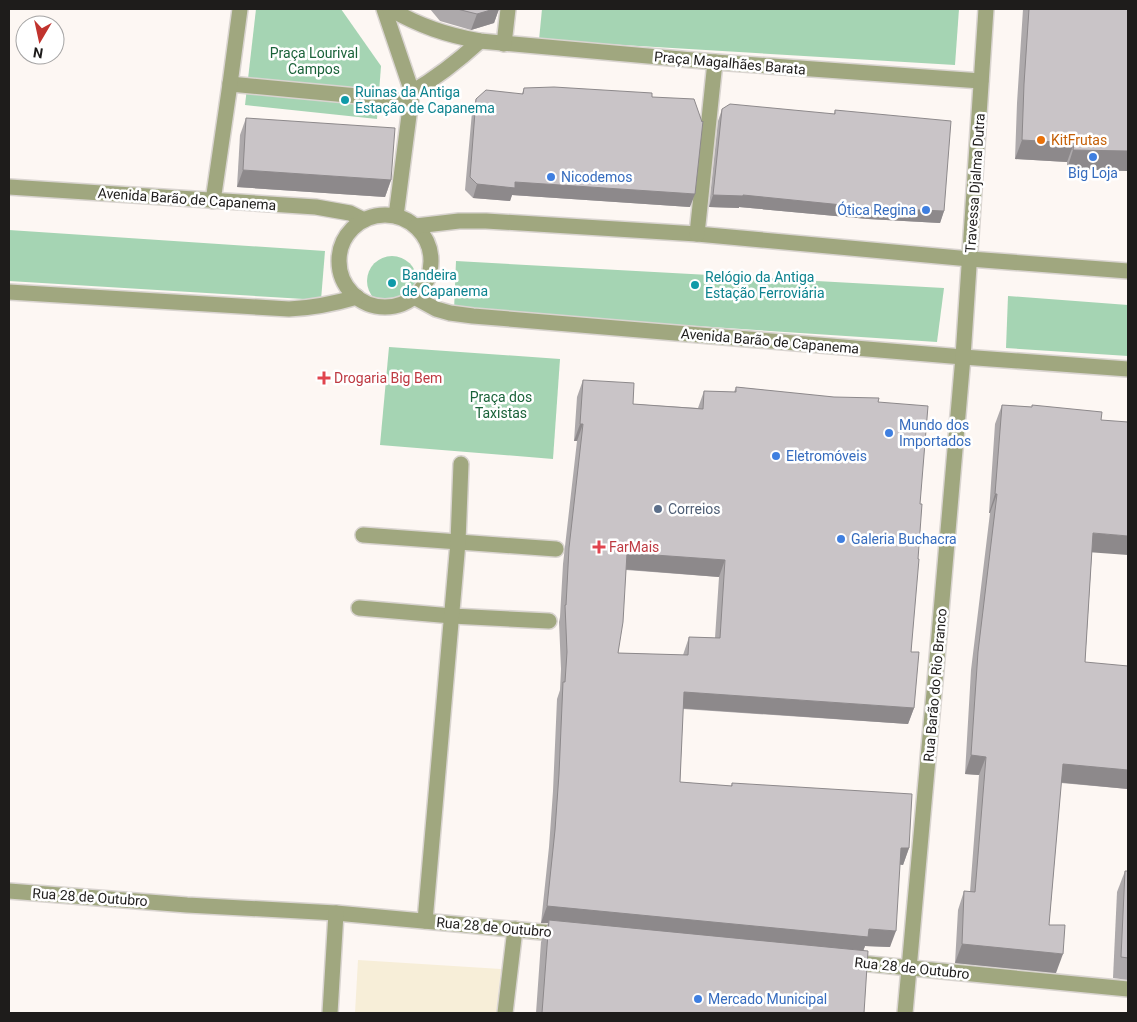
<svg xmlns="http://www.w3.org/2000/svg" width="1137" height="1022" font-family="Roboto,sans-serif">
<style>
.commercial{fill:#f7eed8}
.green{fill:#a5d4b3}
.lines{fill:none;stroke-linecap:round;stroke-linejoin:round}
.minor-casing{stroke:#d9d4d0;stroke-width:18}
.minor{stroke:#a0a77f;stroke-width:15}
.wall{fill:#ada9ab;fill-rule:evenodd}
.shaded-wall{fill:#8d898b}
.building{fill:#c9c4c7;stroke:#8d898b;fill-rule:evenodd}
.culture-dot{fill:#0f9aa8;stroke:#fff;stroke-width:2}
.food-dot{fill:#e8710a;stroke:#fff;stroke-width:2}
.shop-dot{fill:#3f7fe0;stroke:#fff;stroke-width:2}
.health-dot{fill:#e0444e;stroke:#fff;stroke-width:2}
.service-dot{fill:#5c6f8a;stroke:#fff;stroke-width:2}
.labels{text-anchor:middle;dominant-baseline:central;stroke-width:5;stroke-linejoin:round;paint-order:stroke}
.park-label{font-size:14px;fill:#1a6239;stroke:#fff}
.street-label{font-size:14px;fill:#1e1c1b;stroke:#fff}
.culture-label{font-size:14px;fill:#0d838f;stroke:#fff;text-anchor:start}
.food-label{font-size:14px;fill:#c56008;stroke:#fff;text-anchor:start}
.shop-label{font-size:14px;fill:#366cbe;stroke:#fff;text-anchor:start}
.health-label{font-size:14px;fill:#be3a42;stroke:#fff;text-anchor:start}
.service-label{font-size:14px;fill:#4e5e75;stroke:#fff;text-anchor:start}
</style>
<rect width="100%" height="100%" fill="#fdf7f3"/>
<path class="commercial" d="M358 960 501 969 496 1013H355Z"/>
<g class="green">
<path d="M256 9H341L381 66 377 119 245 105Z"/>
<path d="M542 9H959L955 65 539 40Z"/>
<path d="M9 230 325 251 321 300 9 281Z"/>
<circle cx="392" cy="281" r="25"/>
<path d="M456 261 944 288 937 342 454 310Z"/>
<path d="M1008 296 1128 305V356L1006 348Z"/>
<path d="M389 347 560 359 553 459 380 445Z"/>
</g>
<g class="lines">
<defs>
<g id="minor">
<path d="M384 9 412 92 396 216"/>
<path d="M390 9C420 26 446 35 480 41L715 62 981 81"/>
<path d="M504 44 508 9"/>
<path d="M230 84 411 101"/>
<path d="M412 92C438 77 458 61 480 41"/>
<path d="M9 187 316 207 350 213 364 220"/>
<path d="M213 201 230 84 240 9"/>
<circle cx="385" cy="261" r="46"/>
<path d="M416 226 459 221H486L697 234 970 259 1128 271"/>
<path d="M697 234 715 62"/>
<path d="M9 292 289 309C314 308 333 304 357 297"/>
<path d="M414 297 436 309 450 313 473 316 963 357 1128 369"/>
<path d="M363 535 556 549"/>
<path d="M359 608 452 616 549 621"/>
<path d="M9 891 187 905 336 913 564 934"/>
<path d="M425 921 458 542 461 464"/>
<path d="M849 962 1128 989"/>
<path d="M330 1013 336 913"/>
<path d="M505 1013 515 929"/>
<path d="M905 1013 936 670 963 357 986 9"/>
</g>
</defs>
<use href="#minor" class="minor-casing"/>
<use href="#minor" class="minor"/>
</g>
<g class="wall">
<path d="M430 9H499L494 23 471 30 440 21Z"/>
<path d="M1023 9H1128V171L1067 169V162L1015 159 1017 103Z"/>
<path d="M524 88 652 97 690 207 512 195 510 201 473 198 465 190 472 112 476 99 522 94Z"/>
<path d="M722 109 834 114 835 110 944 211 940 223 868 219 739 207V208L709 207 718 121Z"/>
<path d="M246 118 391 180 385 197 237 187 240 135Z"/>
<path d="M583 380 633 404 698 408 704 391 734 392 736 387 878 402 920 504 911 652 914 708 908 724 683 709 680 782 731 786 732 783 909 848 903 865 900 864 890 947 865 946 863 951 864 1013H536L541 942 548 923H541L549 847 553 791 557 699 560 690 561 669 559 622 560 617 563 564 577 441H574L577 397ZM626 570 719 577 715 638 689 637 683 655 618 653Z"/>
<path d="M1002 405 1032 407V405L1092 552 1085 662 1128 789 1061 783 1049 925 1056 973 955 963 958 910 964 891 970 892 979 775 965 774 971 670 990 513H989L995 424Z"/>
<path d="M1125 871H1128V980L1113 978 1117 892Z"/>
</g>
<g class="shaded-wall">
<path d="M494 9H499L494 23 471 30 477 14Z"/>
<path d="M1022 140 1074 143 1067 162 1015 159Z"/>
<path d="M1073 150 1128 151V171L1067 169Z"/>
<path d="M243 170 391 180 385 197 237 187Z"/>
<path d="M515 182 695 194 690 207 512 195 510 201 473 198 477 184Z"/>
<path d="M713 195H743L944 211 940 223 868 219 739 207V208L709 207Z"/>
<path d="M580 424H583L577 441H574Z"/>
<path d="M995 494H997L990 513H989Z"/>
<path d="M1093 533 1128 536V555L1087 552Z"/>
<path d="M627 553 725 560 719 577 621 569Z"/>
<path d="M684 692 914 708 908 724 678 708Z"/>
<path d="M971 755 986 757 979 775 965 774Z"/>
<path d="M1063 764 1128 770V789L1056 782Z"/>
<path d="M901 848H909L903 865 895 864Z"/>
<path d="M547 906 869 929 896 931 890 947 865 946 862 954 549 920 548 923H541Z"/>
<path d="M962 944 1063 954 1056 973 955 963Z"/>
</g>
<g class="building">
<path d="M457 9H494L477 14Z"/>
<path d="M1029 9H1128V151L1073 150 1074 143 1022 140 1024 84Z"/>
<path d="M554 87 652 93V97L694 99 702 122 703 121 695 194 515 182V188L477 184 470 177 476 99 486 90 523 94 524 88Z"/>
<path d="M730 104 835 114V110L951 121 944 211 872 208 743 195V196L713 195 722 109Z"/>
<path d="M246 118 395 128 391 180 243 170Z"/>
<path d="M583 380 634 383 633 404 703 409 704 391 736 392V387L834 397 879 398 878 402 928 406 920 504H922L918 559H919L911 652H919L914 708 684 692 680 782 732 786V783L912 794 909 848H901L896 931 869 929 868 937 547 906 555 830 559 774 563 682H565L567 652 565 605H566L569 548 583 424H580ZM627 553 725 560 720 638 689 637 688 655 618 653 623 622Z"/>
<path d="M1002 405 1032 407V405L1102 412 1101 420 1128 422V536L1093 533 1085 662 1128 666V770L1063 764 1049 925H1065L1063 954 962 944 964 891 975 892 986 757 971 755 978 652 997 494H995Z"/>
<path d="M1125 871H1128V958L1121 957Z"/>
<path d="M549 920 868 951 864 1013H542Z"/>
</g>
<g class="culture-dot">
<circle cx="345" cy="100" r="5"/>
<circle cx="392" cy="283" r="5"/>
<circle cx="695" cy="285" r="5"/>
</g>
<circle class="food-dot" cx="1041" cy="140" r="5"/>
<g class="shop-dot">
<circle cx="1093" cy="157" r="5"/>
<circle cx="551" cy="177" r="5"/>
<circle cx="926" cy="210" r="5"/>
<circle cx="889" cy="433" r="5"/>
<circle cx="776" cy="456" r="5"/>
<circle cx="841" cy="539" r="5"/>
<circle cx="698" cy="999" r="5"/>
</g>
<g class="health-dot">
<path d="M321.5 370.5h5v5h5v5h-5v5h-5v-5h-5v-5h5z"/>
<path d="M596.5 539.5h5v5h5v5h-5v5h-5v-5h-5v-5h5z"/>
</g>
<circle class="service-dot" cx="658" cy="509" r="5"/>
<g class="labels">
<g class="park-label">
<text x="314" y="53">Praça Lourival<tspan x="314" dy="16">Campos</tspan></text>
<text x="501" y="397">Praça dos<tspan x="501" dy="16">Taxistas</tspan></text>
</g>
<g class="street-label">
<text transform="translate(730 63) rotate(5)">Praça Magalhães Barata</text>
<text transform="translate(975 183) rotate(-86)">Travessa Djalma Dutra</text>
<text transform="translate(187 199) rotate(4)">Avenida Barão de Capanema</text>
<text transform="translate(770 341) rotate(5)">Avenida Barão de Capanema</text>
<text transform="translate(935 685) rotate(-85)">Rua Barão do Rio Branco</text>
<text transform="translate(90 897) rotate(4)">Rua 28 de Outubro</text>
<text transform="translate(494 927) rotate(5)">Rua 28 de Outubro</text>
<text transform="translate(912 968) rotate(6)">Rua 28 de Outubro</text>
</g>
<g class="culture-label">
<text x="355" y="92">Ruinas da Antiga<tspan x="355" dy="16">Estação de Capanema</tspan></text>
<text x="402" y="275">Bandeira<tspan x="402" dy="16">de Capanema</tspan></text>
<text x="705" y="277">Relógio da Antiga<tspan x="705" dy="16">Estação Ferroviária</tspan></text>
</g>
<g class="food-label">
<text x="1051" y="140">KitFrutas</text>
</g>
<g class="shop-label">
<text x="1093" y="173" text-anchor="middle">Big Loja</text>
<text x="561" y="177">Nicodemos</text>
<text x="916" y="210" text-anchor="end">Ótica Regina</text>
<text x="899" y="425">Mundo dos<tspan x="899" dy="16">Importados</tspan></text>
<text x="786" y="456">Eletromóveis</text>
<text x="851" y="539">Galeria Buchacra</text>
<text x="708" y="999">Mercado Municipal</text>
</g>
<g class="health-label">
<text x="334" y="378">Drogaria Big Bem</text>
<text x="609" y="547">FarMais</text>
</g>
<g class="service-label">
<text x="668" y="509">Correios</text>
</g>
</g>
<rect width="1137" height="1022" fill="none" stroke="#1e1c1b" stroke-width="20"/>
<g transform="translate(40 40) rotate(189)"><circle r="24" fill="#ffffff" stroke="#a5a4a4"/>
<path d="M0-4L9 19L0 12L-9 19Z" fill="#c1332e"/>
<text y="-8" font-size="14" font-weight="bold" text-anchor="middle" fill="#1e1c1b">N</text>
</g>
</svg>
